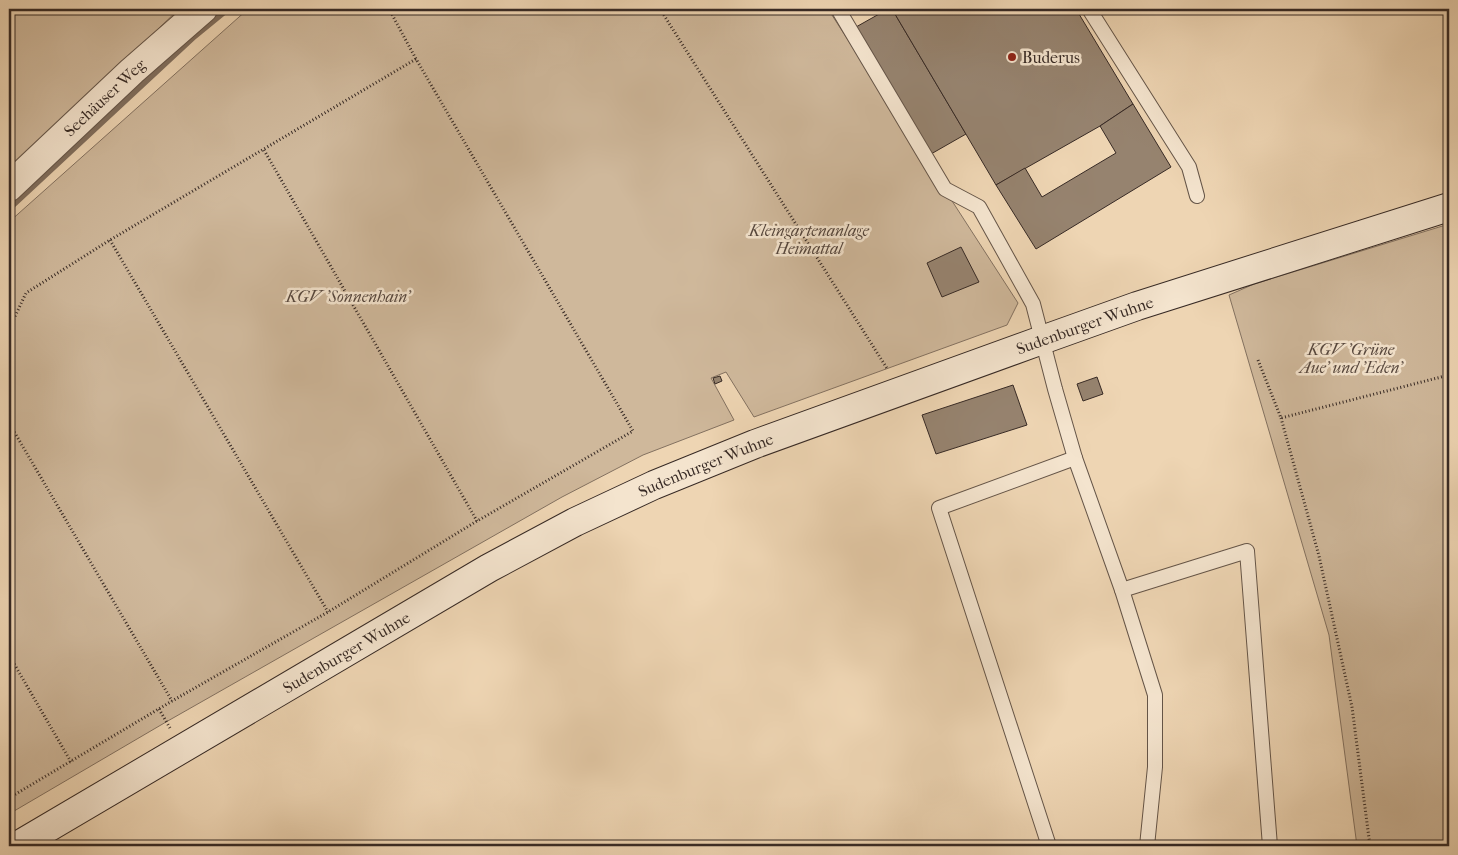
<svg xmlns="http://www.w3.org/2000/svg" width="1458" height="855" font-family="'IM FELL French Canon',serif">
<style>
.green{fill:#cfb89b;stroke:#837160}
.lines{fill:none;stroke-linecap:round;stroke-linejoin:round}
.stream{stroke:#806e5d;stroke-width:7}
.building{fill:#96836f;stroke:#372a25}
.lane-casing{stroke:#655548;stroke-width:16}
.street-casing{stroke:#655548;stroke-width:30}
.secondary-casing{stroke:#372a25;stroke-width:30}
.path{stroke:#372a25;stroke-width:3;stroke-dasharray:1 2.5;stroke-linecap:butt}
.lane{stroke:#f4e4ce;stroke-width:14}
.street{stroke:#f4e4ce;stroke-width:28}
.secondary{stroke:#f4e4ce;stroke-width:28}
.poi-dot{fill:#8f2418;stroke:#f4e4ce;stroke-width:2}
.labels{text-anchor:middle;dominant-baseline:central;stroke-width:5;stroke-linejoin:round;paint-order:stroke}
.poi-label{font-size:16px;fill:#372a25;stroke:#f4e4ce;text-anchor:start}
.street-label{font-size:16px;fill:#372a25;stroke:#f4e4ce}
.park-label{font-size:16px;font-style:italic;fill:#55463d;stroke:#f4e4ce}
</style>
<rect width="100%" height="100%" fill="#eed5b3"/>
<filter id="stains"><feTurbulence type="fractalNoise" baseFrequency=".004" numOctaves="4"/><feColorMatrix values="0 0 0 0 .2 0 0 0 0 .09 0 0 0 0 .02 0 0 0 .5 -.17"/></filter>
<radialGradient id="worn" r=".72"><stop offset=".6" stop-color="#630" stop-opacity="0"/><stop offset="1" stop-color="#630" stop-opacity=".3"/></radialGradient>
<g class="green">
<path d="M9 9H179L9 171Z"/>
<path d="M248 9H828L1018 303 1007 325 754 417 726 372 711 378 734 420 643 455 562 497 166 722 9 814V222Z"/>
<path d="M1449 224V846H1357L1329 635 1229 295 1254 284Z"/>
</g>
<g class="lines">
<path class="stream" d="M9 208 194 36 227 9"/>
</g>
<g class="building">
<path d="M888 9H892L966 134 931 154 856 27Z"/>
<path d="M892 9H1076L1133 104 1100 126 996 185Z"/>
<path d="M1133 104 1171 167 1036 249 996 185 1025 168 1042 197 1116 153 1100 126Z"/>
<path d="M961 247 979 282 942 297 927 263Z"/>
<path d="M720 376 722 381 715 384 713 378Z"/>
<path d="M1097 377 1103 394 1083 401 1077 384Z"/>
<path d="M1013 385 1027 425 936 454 922 415Z"/>
</g>
<g class="lines">
<defs>
<g id="lane">
<path d="M838 9 945 189 979 207 1033 304 1055 389 1075 458 1122 590 1155 695V767L1147 846"/>
<path d="M1089 9 1189 167 1197 196"/>
<path d="M1122 590 1247 551 1270 846"/>
<path d="M1049 846 939 508 1075 458"/>
</g>
<g id="street">
<path id="s1" d="M9 187 132 71 203 9"/>
</g>
<g id="secondary">
<path id="s2" d="M17 846 489 568 575 522 654 485 755 444 1042 340 1137 306 1449 207"/>
</g>
</defs>
<use href="#lane" class="lane-casing"/>
<use href="#street" class="street-casing"/>
<use href="#secondary" class="secondary-casing"/>
<g class="path">
<path d="M660 9 888 370"/>
<path d="M264 150 477 521"/>
<path d="M110 240 328 612"/>
<path d="M9 329 26 293 110 240 416 59"/>
<path d="M1258 360 1281 418 1449 375"/>
<path d="M1281 418 1319 556 1352 707 1370 846"/>
<path d="M9 423 172 701"/>
<path d="M9 655 71 762"/>
<path d="M159 709 170 728"/>
<path d="M9 798 172 701 328 612 477 521 633 431 416 59 389 9"/>
</g>
<use href="#lane" class="lane"/>
<use href="#street" class="street"/>
<use href="#secondary" class="secondary"/>
</g>
<circle class="poi-dot" cx="1012" cy="57" r="5"/>
<g class="labels">
<g class="poi-label">
<text x="1022" y="57">Buderus</text>
</g>
<g class="street-label">
<text stroke="none"><textPath href="#s1" startOffset="131">Seehäuser Weg</textPath></text>
<text stroke="none"><textPath href="#s2" startOffset="1192">Sudenburger Wuhne</textPath></text>
<text stroke="none"><textPath href="#s2" startOffset="788">Sudenburger Wuhne</textPath></text>
<text stroke="none"><textPath href="#s2" startOffset="382">Sudenburger Wuhne</textPath></text>
</g>
<g class="park-label">
<text x="809" y="230">Kleingartenanlage<tspan x="809" dy="18">Heimattal</tspan></text>
<text x="348" y="296">KGV 'Sonnenhain'</text>
<text x="1351" y="349">KGV 'Grüne<tspan x="1351" dy="18">Aue' und 'Eden'</tspan></text>
</g>
</g>
<rect width="1458" height="855" fill="none" stroke="#eed5b3" stroke-width="30"/>
<rect x="10" y="10" width="1438" height="835" fill="none" stroke="#372a25" stroke-width="2.5"/>
<rect x="15" y="15" width="1428" height="825" fill="none" stroke="#372a25"/>
<rect width="100%" height="100%" filter="url(#stains)"/>
<rect width="100%" height="100%" fill="url(#worn)"/>
</svg>
